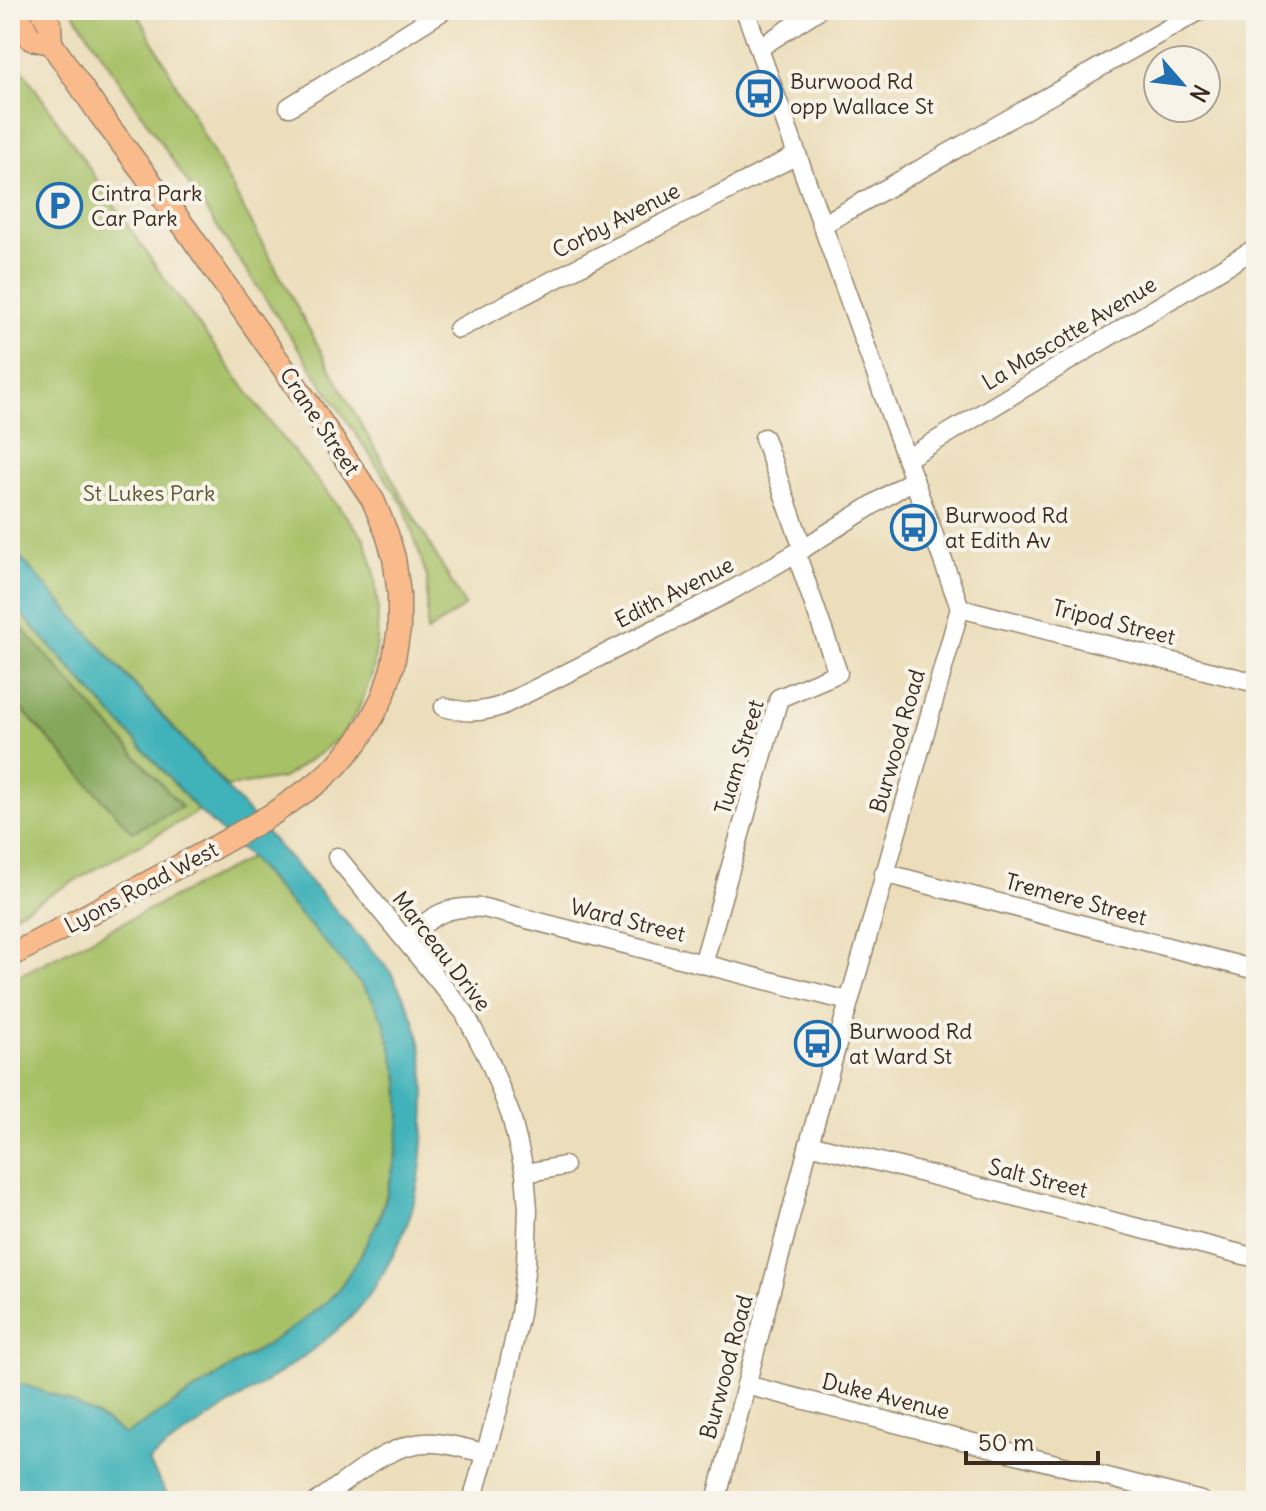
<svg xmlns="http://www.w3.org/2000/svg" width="1266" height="1511" font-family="Delius,sans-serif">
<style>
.green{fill:#a7c167;stroke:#717642;stroke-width:2}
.forest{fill:#85a75c;stroke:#60683d;stroke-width:2}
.water{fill:#41b2b9;stroke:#3e6e6c;stroke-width:2}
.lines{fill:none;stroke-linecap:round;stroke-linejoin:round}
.minor-casing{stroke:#94846c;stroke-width:21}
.major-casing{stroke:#94846c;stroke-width:25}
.minor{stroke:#fff;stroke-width:18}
.major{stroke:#fabb8c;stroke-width:22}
.labels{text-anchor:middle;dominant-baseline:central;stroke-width:8;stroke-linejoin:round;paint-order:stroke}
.poi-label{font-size:22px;fill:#3b2a1e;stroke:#f7f3e8;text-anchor:start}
.street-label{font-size:22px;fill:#3b2a1e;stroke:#f7f3e8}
.park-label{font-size:22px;fill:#5b5734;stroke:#f7f3e8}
</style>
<rect width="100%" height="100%" fill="#f7f3e8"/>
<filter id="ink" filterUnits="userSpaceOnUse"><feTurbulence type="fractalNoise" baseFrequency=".0125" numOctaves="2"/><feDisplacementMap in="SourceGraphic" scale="16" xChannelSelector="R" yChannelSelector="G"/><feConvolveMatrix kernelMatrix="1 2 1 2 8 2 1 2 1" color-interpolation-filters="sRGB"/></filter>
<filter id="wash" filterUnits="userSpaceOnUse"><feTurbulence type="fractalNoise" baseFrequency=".006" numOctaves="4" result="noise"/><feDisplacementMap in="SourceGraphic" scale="32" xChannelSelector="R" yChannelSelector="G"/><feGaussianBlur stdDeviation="1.8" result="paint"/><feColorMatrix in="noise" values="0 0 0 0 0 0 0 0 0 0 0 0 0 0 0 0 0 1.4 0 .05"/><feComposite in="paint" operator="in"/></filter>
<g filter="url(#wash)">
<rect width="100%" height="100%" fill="#ecdebb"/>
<g class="green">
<path d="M72 10H136L349 403 465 606 427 632V577L404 506Z"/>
<path d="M10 51 159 271 272 425 364 538 374 569 378 609 377 641 373 671 358 711 342 735 321 752 283 778 227 787 10 546Z"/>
<path d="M10 601 199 811 10 917Z"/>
<path d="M250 858C280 896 316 930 347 967 354 977 363 986 370 995 396 1035 403 1084 399 1130 393 1186 374 1248 336 1292 310 1322 271 1342 238 1362 200 1386 163 1411 125 1435 90 1409 52 1391 10 1382V980Z"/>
</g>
<path class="forest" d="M10 615 182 807 132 832 10 696Z"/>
<path class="water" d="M10 546 390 971C398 987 408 1003 414 1020 427 1058 426 1101 423 1140 420 1192 410 1228 383 1273 373 1290 362 1307 347 1321 304 1361 252 1390 203 1422 184 1434 166 1448 148 1461L171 1501H10V1382C53 1391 90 1409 125 1435L294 1327 325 1303 338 1290 359 1258 379 1219 386 1198 396 1157 400 1120V1081L384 1022 370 995 330 948 250 858 199 811 10 601Z"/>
</g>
<g filter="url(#ink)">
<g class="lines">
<defs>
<g id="minor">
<path d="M759 48 818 10"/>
<path d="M289 107 444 10"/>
<path d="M822 225 1201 10"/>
<path d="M458 329 797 155"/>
<path d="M764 438 803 549"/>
<path d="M906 459 1256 248"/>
<path d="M960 608 1256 683"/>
<path d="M444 707C465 713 480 713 501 706L727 593 796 553 914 479"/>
<path d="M337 857 464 1012 490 1062 511 1116 525 1173 528 1209 526 1263 520 1314 502 1395 472 1501"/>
<path d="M884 873 1256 970"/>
<path d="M405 940C434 915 445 905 484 908L848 1001"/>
<path d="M703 964 779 698 838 673 796 553"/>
<path d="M809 1144 1256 1258"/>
<path d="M525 1173 564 1166"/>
<path d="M746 1385 1201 1501"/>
<path d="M318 1501C352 1478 392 1439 435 1443 452 1444 469 1450 485 1453"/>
<path d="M716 1501 809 1144 960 608 745 10"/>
</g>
<g id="major">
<path d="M15 10 31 39 51 43"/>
<path d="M10 956 217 846 271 815 316 784 336 766 358 741 373 716 384 694 393 665 399 629V594L394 558 387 534 373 500 308 403 186 229 101 116 51 43 50 25 41 10"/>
</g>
</defs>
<use href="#minor" class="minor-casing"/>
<use href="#major" class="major-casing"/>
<use href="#minor" class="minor"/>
<use href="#major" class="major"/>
</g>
</g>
<defs>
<symbol id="bus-ring" viewBox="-11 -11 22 22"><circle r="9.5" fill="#f7f3e8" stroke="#1f6fb2" stroke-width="1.5"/><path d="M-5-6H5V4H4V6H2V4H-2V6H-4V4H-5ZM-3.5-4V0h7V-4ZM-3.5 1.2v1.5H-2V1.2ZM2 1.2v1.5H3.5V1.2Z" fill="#1f6fb2"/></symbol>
<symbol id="parking-ring" viewBox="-11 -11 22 22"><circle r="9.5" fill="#f7f3e8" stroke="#1f6fb2" stroke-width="1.5"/><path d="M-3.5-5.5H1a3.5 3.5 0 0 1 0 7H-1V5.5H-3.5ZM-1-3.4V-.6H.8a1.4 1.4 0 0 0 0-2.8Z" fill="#1f6fb2"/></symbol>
</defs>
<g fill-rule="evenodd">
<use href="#bus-ring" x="734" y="68" width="51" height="51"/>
<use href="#parking-ring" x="34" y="180" width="51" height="51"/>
<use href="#bus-ring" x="888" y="502" width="51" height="51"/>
<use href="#bus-ring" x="792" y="1018" width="51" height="51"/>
</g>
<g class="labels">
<g class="poi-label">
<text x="790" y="81">Burwood Rd<tspan x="790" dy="25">opp Wallace St</tspan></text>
<text x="91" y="193">Cintra Park<tspan x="91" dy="25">Car Park</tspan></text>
<text x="945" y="515">Burwood Rd<tspan x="945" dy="25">at Edith Av</tspan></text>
<text x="849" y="1031">Burwood Rd<tspan x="849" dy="25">at Ward St</tspan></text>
</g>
<g class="street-label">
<text transform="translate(616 220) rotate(-27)">Corby Avenue</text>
<text transform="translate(1069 333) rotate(-31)">La Mascotte Avenue</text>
<text transform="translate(320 421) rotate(56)">Crane Street</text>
<text transform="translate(674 592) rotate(-27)">Edith Avenue</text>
<text transform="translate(1114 622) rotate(14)">Tripod Street</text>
<text transform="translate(897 741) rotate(-74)">Burwood Road</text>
<text transform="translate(739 757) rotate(-73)">Tuam Street</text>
<text transform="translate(141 887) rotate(-28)">Lyons Road West</text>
<text transform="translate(1076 899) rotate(15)">Tremere Street</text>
<text transform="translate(628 920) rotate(14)">Ward Street</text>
<text transform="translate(442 951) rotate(52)">Marceau Drive</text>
<text transform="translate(1038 1178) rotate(14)">Salt Street</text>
<text transform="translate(726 1367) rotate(-75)">Burwood Road</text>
<text transform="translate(886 1396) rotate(14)">Duke Avenue</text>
</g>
<g class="park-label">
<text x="149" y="493">St Lukes Park</text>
</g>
</g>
<rect width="1266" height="1511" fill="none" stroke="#f7f3e8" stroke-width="40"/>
<g transform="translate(1182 84) rotate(118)"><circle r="38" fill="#f7f3e8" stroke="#aca397" stroke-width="2"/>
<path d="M0-6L14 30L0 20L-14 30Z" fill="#1f6fb2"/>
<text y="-12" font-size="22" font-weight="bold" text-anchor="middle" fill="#3b2a1e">N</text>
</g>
<path d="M966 1451v12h132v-12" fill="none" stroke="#3b2a1e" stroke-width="4"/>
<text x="978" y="1451" font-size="24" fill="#3b2a1e" stroke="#f7f3e8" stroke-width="6" paint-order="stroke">50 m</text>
</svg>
